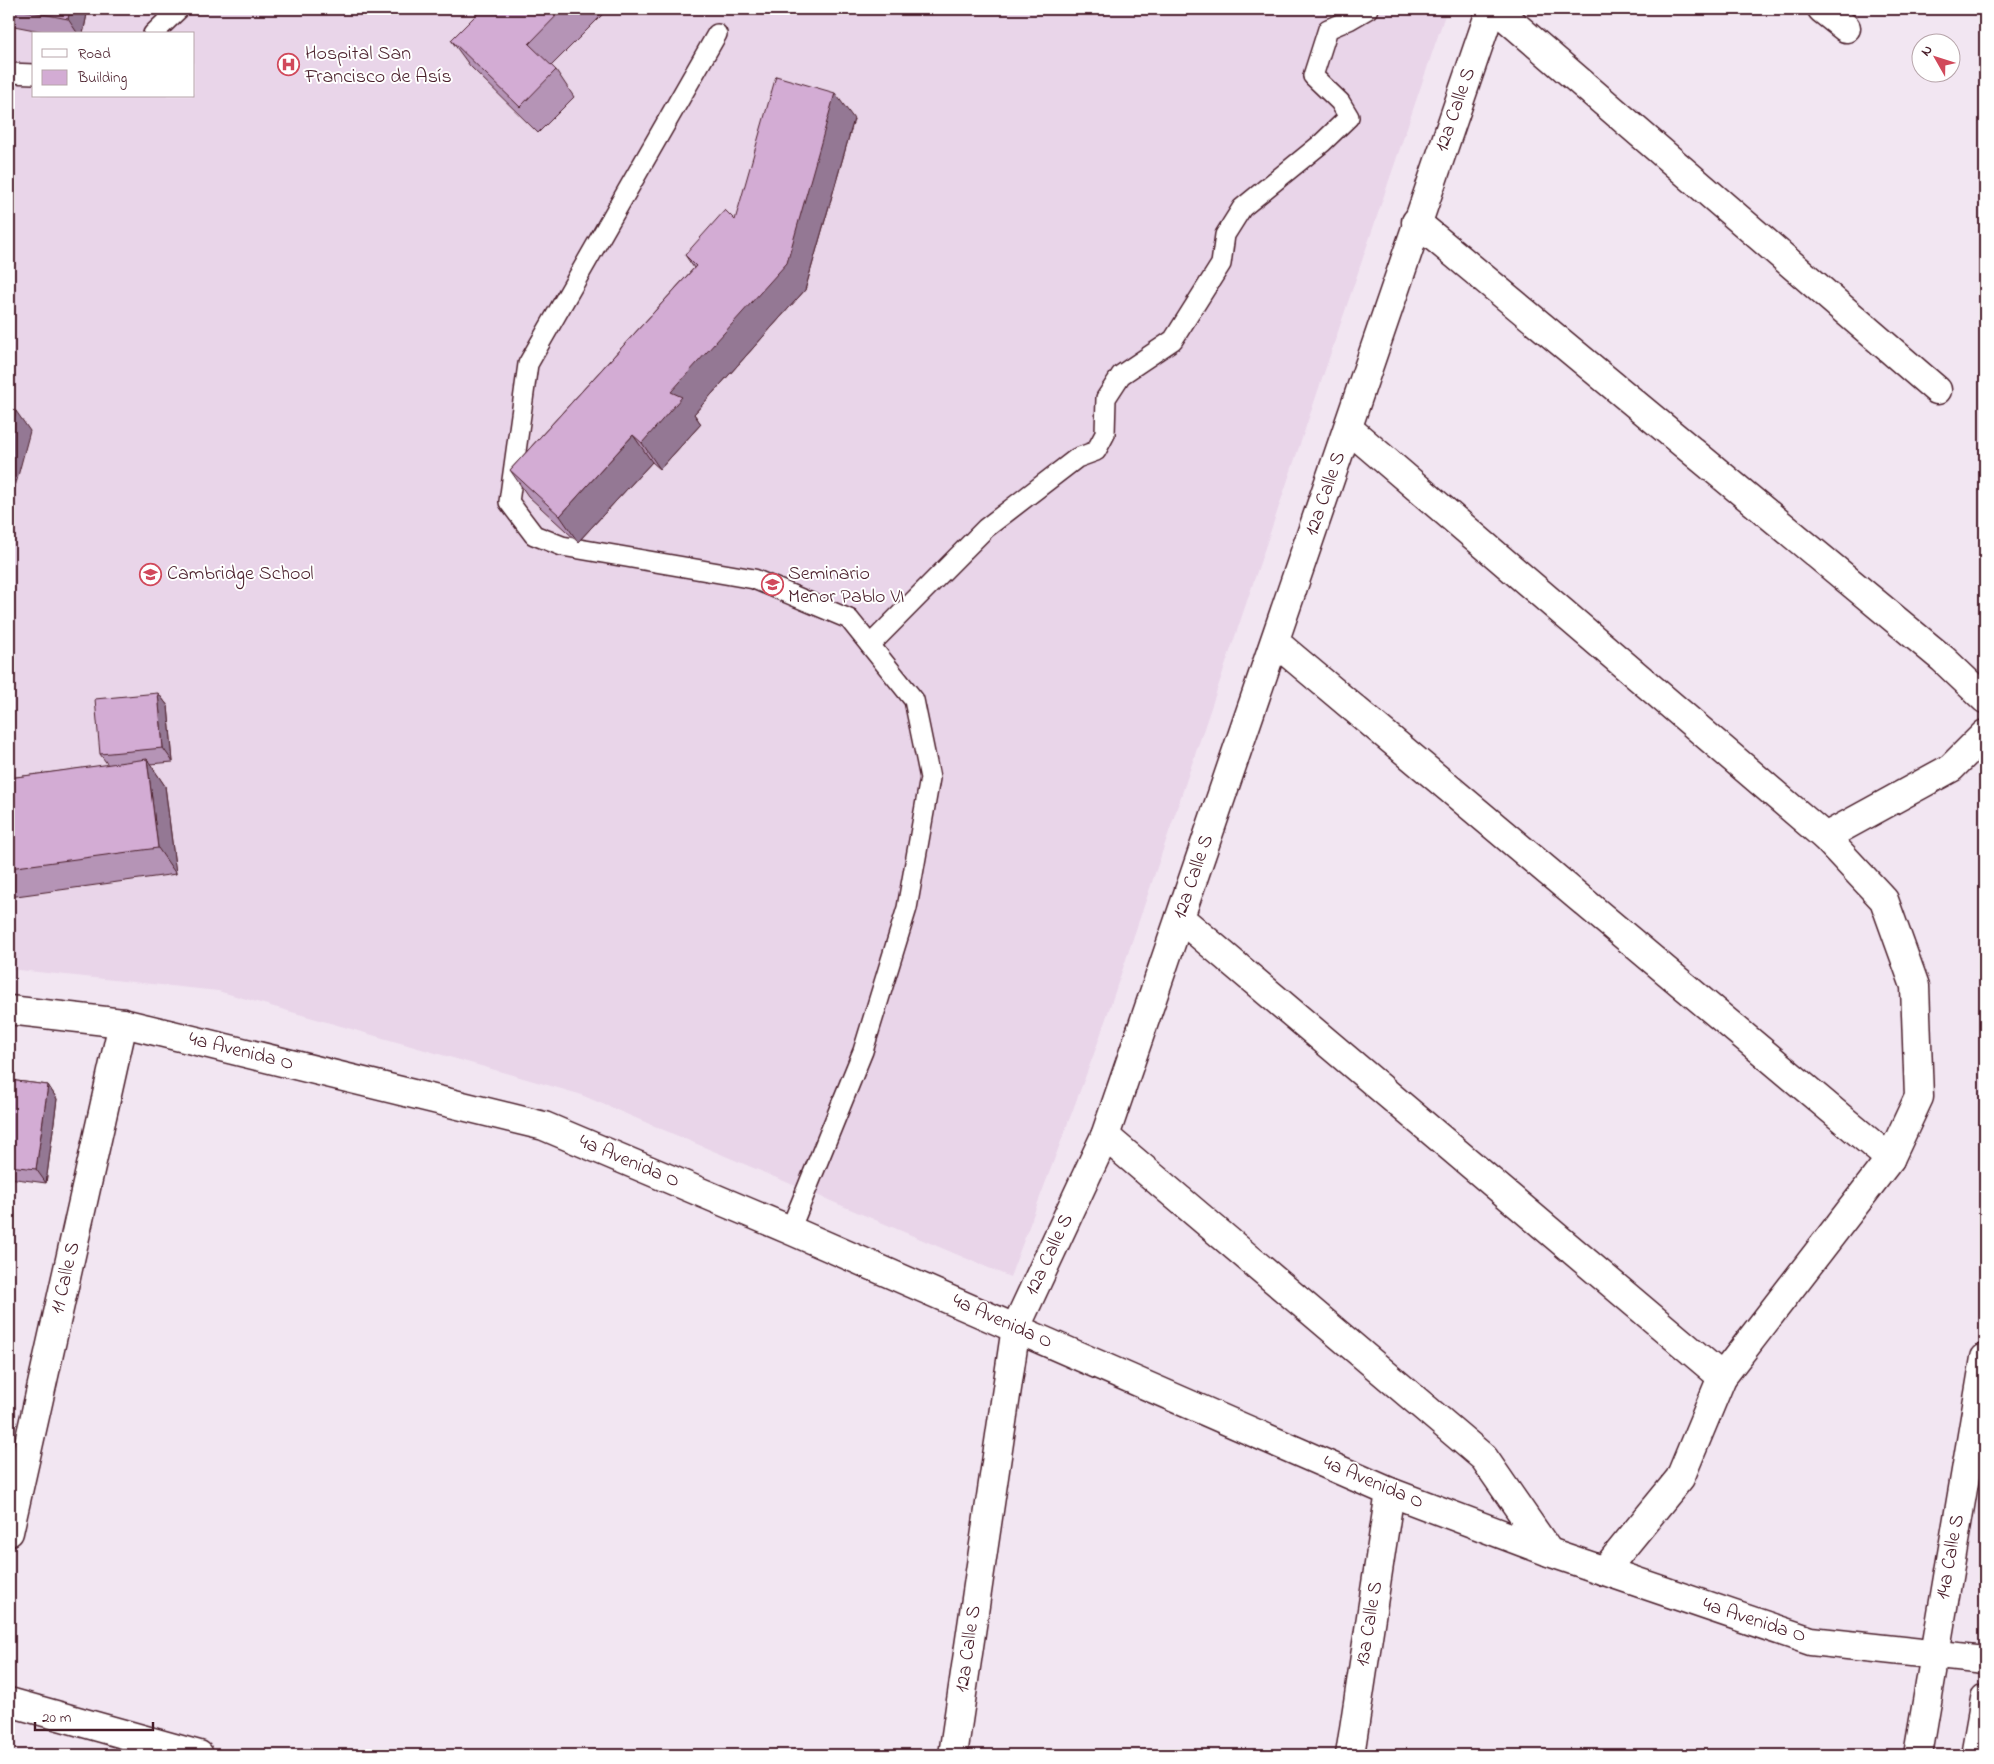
<svg xmlns="http://www.w3.org/2000/svg" width="1994" height="1764" font-family="'Indie Flower',sans-serif">
<style>
.built{fill:#e9d5e9;fill-rule:evenodd}
.lines{fill:none;stroke-linecap:round;stroke-linejoin:round}
.lane-casing{stroke:#4a1f2b;stroke-width:22}
.street-casing{stroke:#4a1f2b;stroke-width:31}
.secondary-casing{stroke:#4a1f2b;stroke-width:31}
.lane{stroke:#fff;stroke-width:19}
.street{stroke:#fff;stroke-width:28}
.secondary{stroke:#fff;stroke-width:28}
.wall{fill:#b594b6;stroke:#4a1f2b}
.shaded-wall{fill:#947894;stroke:#4a1f2b}
.building{fill:#d3acd4;stroke:#4a1f2b}
.labels{text-anchor:middle;dominant-baseline:central;stroke-width:4;stroke-linejoin:round;paint-order:stroke}
.poi-label{font-size:20px;fill:#4a1f2b;stroke:#fff;text-anchor:start}
.street-label{font-size:20px;fill:#4a1f2b;stroke:#fff}
</style>
<rect width="100%" height="100%" fill="#f2e6f2"/>
<filter id="ink" filterUnits="userSpaceOnUse"><feTurbulence type="fractalNoise" baseFrequency=".02" numOctaves="2"/><feDisplacementMap in="SourceGraphic" scale="10" xChannelSelector="R" yChannelSelector="G"/><feConvolveMatrix kernelMatrix="1 2 1 2 8 2 1 2 1" color-interpolation-filters="sRGB"/></filter>
<g filter="url(#ink)">
<path class="built" d="M9 9H1447L1095 1051 1010 1277 579 1094 218 991 9 969ZM34 34H194V96H34Z"/>
<g class="lines">
<defs>
<g id="lane">
<path d="M153 34 179 9"/>
<path d="M717 34 528 364 509 502 534 535 562 546 754 579 849 619 914 700 930 778 907 908 863 1051 790 1230"/>
<path d="M9 73 34 74"/>
<path d="M870 645 986 528 1077 458 1096 451 1105 434 1106 398 1121 375 1173 340 1221 264 1225 235 1242 208 1322 143 1349 117 1340 102 1313 76 1328 29 1349 20 1368 9"/>
</g>
<g id="street">
<path d="M1496 9 1937 390"/>
<path d="M1822 9 1846 28"/>
<path d="M1416 222 1943 659 1985 699"/>
<path d="M1349 429 1825 837"/>
<path d="M1275 642 1890 1159"/>
<path d="M1180 918 1722 1377"/>
<path d="M9 1010 123 1023 544 1126 790 1230 1390 1492 1549 1552 1811 1641 1985 1660"/>
<path d="M1105 1136 1484 1458 1549 1552"/>
<path d="M9 1532 123 1023"/>
<path d="M1604 1571 1680 1478 1722 1377 1890 1159 1919 1097 1915 986 1884 900 1825 837 1951 768 1985 734"/>
<path d="M9 1702 199 1755"/>
<path d="M953 1755 1016 1327 1105 1136 1491 9"/>
<path d="M1350 1755 1390 1492"/>
</g>
<g id="secondary">
<path d="M1918 1755 1985 1358"/>
<path d="M1975 1755 1985 1699"/>
</g>
</defs>
<use href="#lane" class="lane-casing"/>
<use href="#street" class="street-casing"/>
<use href="#secondary" class="secondary-casing"/>
<use href="#lane" class="lane"/>
<use href="#street" class="street"/>
<use href="#secondary" class="secondary"/>
</g>
<g class="wall">
<path d="M9 9H88L83 34H55L9 25Z"/>
<path d="M482 9H608L551 66 556 70 574 97 538 133 470 66 451 40Z"/>
<path d="M854 119 805 290 694 414 701 424 660 469 652 462 578 542 528 496 510 470 694 268 685 255 735 220Z"/>
<path d="M158 693 168 706 173 762 150 764 165 786 176 874 9 897V778L108 765 100 754Z"/>
<path d="M9 1080 48 1085 57 1099 46 1183 9 1178Z"/>
</g>
<g class="shaded-wall">
<path d="M70 9H88L83 34H78L68 19Z"/>
<path d="M835 93 854 119 805 290 694 414 701 424 660 469 642 443 671 392Z"/>
<path d="M16 411 30 431 10 506 9 504V438Z"/>
<path d="M633 435 652 462 578 542 560 516Z"/>
<path d="M158 693 168 706 173 762 163 748Z"/>
<path d="M147 759 165 786 176 874 158 848Z"/>
<path d="M48 1085 57 1099 46 1183 36 1169Z"/>
</g>
<g class="building">
<path d="M17 9H70L68 19Z"/>
<path d="M482 9H563L529 44 556 70 520 107 451 40Z"/>
<path d="M776 76 835 93 787 263 671 392 682 397 642 443 633 435 560 516 510 470 696 266 685 255 725 210 735 220Z"/>
<path d="M9 409 16 411 9 438Z"/>
<path d="M158 693 163 748 100 754 95 699Z"/>
<path d="M147 759 158 848 9 868V778Z"/>
<path d="M9 1080 48 1085 36 1169 9 1166Z"/>
</g>
</g>
<defs>
<symbol id="hospital-ring" viewBox="-11 -11 22 22"><circle r="9.5" fill="#fff" stroke="#d1495b" stroke-width="1.5"/><path d="M-5-5h3v3.5h4V-5h3V5h-3V1.5h-4V5h-3Z" fill="#d1495b"/></symbol>
<symbol id="school-ring" viewBox="-11 -11 22 22"><circle r="9.5" fill="#fff" stroke="#d1495b" stroke-width="1.5"/><path d="M0-5L7-2L0 1L-7-2ZM-4 1L0 2.5L4 1V4Q0 6-4 4Z" fill="#d1495b"/></symbol>
<symbol id="university-ring" viewBox="-11 -11 22 22"><circle r="9.5" fill="#fff" stroke="#d1495b" stroke-width="1.5"/><path d="M0-5L7-2L0 1L-7-2ZM-4 1L0 2.5L4 1V4Q0 6-4 4Z" fill="#d1495b"/></symbol>
</defs>
<g fill-rule="evenodd">
<use href="#hospital-ring" x="276" y="52" width="25" height="25"/>
<use href="#school-ring" x="138" y="562" width="25" height="25"/>
<use href="#university-ring" x="760" y="572" width="25" height="25"/>
</g>
<g class="labels">
<g class="poi-label">
<text x="305" y="54">Hospital San<tspan x="305" dy="23">Francisco de Asís</tspan></text>
<text x="167" y="574">Cambridge School</text>
<text x="788" y="574">Seminario<tspan x="788" dy="23">Menor Pablo VI</tspan></text>
</g>
<g class="street-label">
<text transform="translate(1456 110) rotate(-71)">12a Calle S</text>
<text transform="translate(1326 494) rotate(-71)">12a Calle S</text>
<text transform="translate(1194 877) rotate(-71)">12a Calle S</text>
<text transform="translate(241 1052) rotate(14)">4a Avenida O</text>
<text transform="translate(629 1162) rotate(23)">4a Avenida O</text>
<text transform="translate(1050 1255) rotate(-65)">12a Calle S</text>
<text transform="translate(66 1278) rotate(-77)">11 Calle S</text>
<text transform="translate(1002 1322) rotate(24)">4a Avenida O</text>
<text transform="translate(1373 1483) rotate(23)">4a Avenida O</text>
<text transform="translate(1951 1557) rotate(-80)">14a Calle S</text>
<text transform="translate(1754 1621) rotate(18)">4a Avenida O</text>
<text transform="translate(1370 1624) rotate(-81)">13a Calle S</text>
<text transform="translate(969 1649) rotate(-82)">12a Calle S</text>
</g>
</g>
<rect width="1994" height="1764" fill="none" stroke="#fff" stroke-width="30"/>
<rect x="15" y="15" width="1964" height="1734" fill="none" stroke="#4a1f2b" stroke-width="2" filter="url(#ink)"/>
<rect x="32" y="32" width="162" height="65" fill="#ffffff" stroke="#b7a5aa"/>
<rect x="42" y="49" width="25" height="8" fill="#ffffff" stroke="#b7a5aa"/>
<text x="78" y="58" font-size="15" fill="#4a1f2b">Road</text>
<rect x="42" y="70" width="25" height="15" fill="#d3acd4" stroke="#b7a5aa"/>
<text x="78" y="82" font-size="15" fill="#4a1f2b">Building</text>
<g transform="translate(1936 58) rotate(309)"><circle r="24" fill="#ffffff" stroke="#b7a5aa"/>
<path d="M0-4L9 19L0 12L-9 19Z" fill="#d1495b"/>
<text y="-8" font-size="14" font-weight="bold" text-anchor="middle" fill="#4a1f2b">N</text>
</g>
<path d="M35 1722v8h118v-8" fill="none" stroke="#4a1f2b" stroke-width="2.5"/>
<text x="42" y="1722" font-size="15" fill="#4a1f2b" stroke="#ffffff" stroke-width="4" paint-order="stroke">20 m</text>
</svg>
